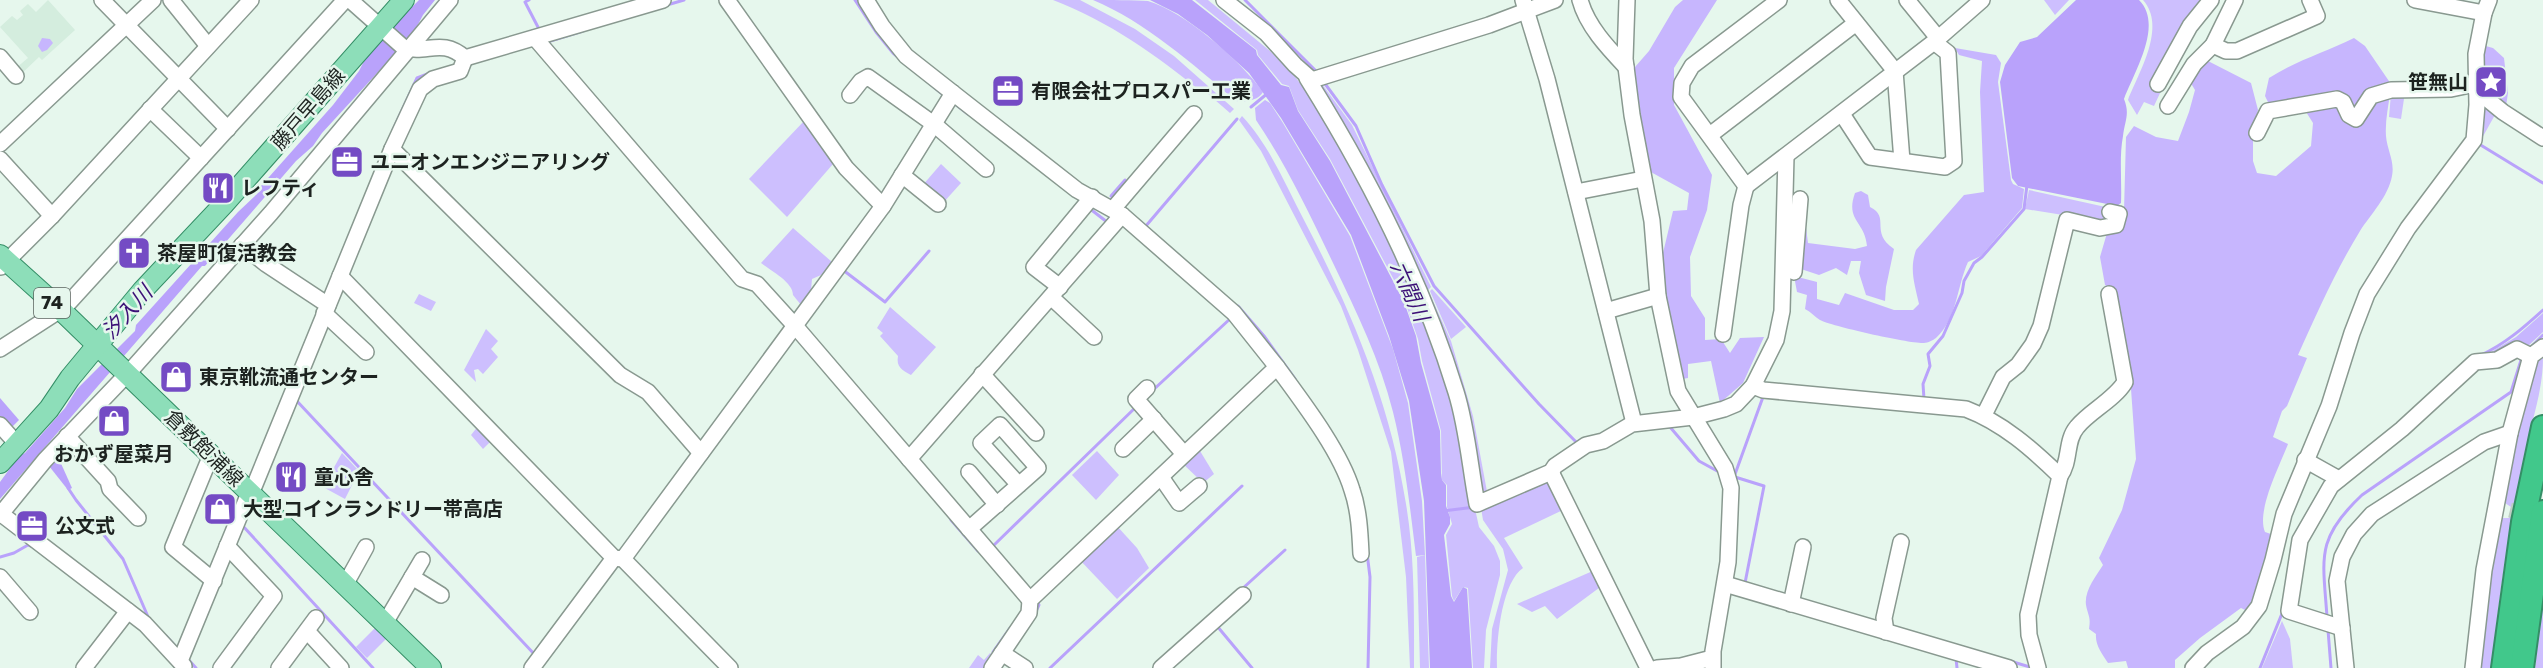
<svg xmlns="http://www.w3.org/2000/svg" width="2543" height="668" font-family="Rubik,'Noto Sans JP',sans-serif">
<style>
.built{fill:#d4edde}
.green{fill:#cdbffe}
.forest{fill:#c7b6fe}
.water{fill:#b9a2fb}
.lines{fill:none;stroke-linecap:round;stroke-linejoin:round}
.stream{stroke:#b9a2fb;stroke-width:3}
.minor-tunnel{stroke:#becdc4;stroke-width:15;stroke-dasharray:15 8;stroke-linecap:butt}
.minor-casing{stroke:#899990;stroke-width:18}
.major-casing{stroke:#348e66;stroke-width:22}
.highway-casing{stroke:#348e66;stroke-width:26}
.minor{stroke:#fff;stroke-width:15}
.major{stroke:#8ddeb9;stroke-width:20}
.highway{stroke:#41c88b;stroke-width:22}
.labels{text-anchor:middle;dominant-baseline:central;stroke-width:5;stroke-linejoin:round;paint-order:stroke}
.shield{fill:#e6f7ed;stroke:#59635e;stroke-width:1.5}
.shield-label{font-size:18px;font-weight:bold;fill:#1d2320}
.poi-label{font-size:20px;font-weight:bold;fill:#1d2320;stroke:#e6f7ed;text-anchor:start}
.street-label{font-size:20px;fill:#1d2320;stroke:#e6f7ed}
.water-label{font-size:21px;font-style:italic;fill:#3c1077;stroke:#e6f7ed}
</style>
<rect width="100%" height="100%" fill="#e6f7ed"/>
<path class="built" d="M48 0 75 30 42 60 39 57 19 76 16 68 28 58 0 27 12 16 17 20 23 15 20 11 28 4 36 12Z"/>
<g class="green">
<path d="M1053 0H1080L1135 29 1174 56 1234 109 1230 113 1207 93H1203C1156 55 1110 22 1053 0Z"/>
<path d="M1195 0H1208L1270 51 1296 78 1314 101 1329 126 1409 278 1443 362 1479 527 1494 546 1500 561V575L1486 630 1484 668H1473L1468 588 1463 587 1454 601 1452 596 1446 535 1452 524 1447 507V485L1442 480 1441 431 1422 361 1418 339 1404 299 1330 159 1298 110 1289 86 1282 84 1258 55 1257 50Z"/>
<path d="M2044 0H2069L2055 15Z"/>
<path d="M2143 0H2206L2152 86 2161 91 2154 106 2144 102 2137 115 2128 100C2139 72 2167 27 2143 0Z"/>
<path d="M1322 84 1352 125 1431 287 1428 290 1451 341 1473 416 1488 497 1480 500 1453 374 1320 89Z"/>
<path d="M2405 92 2401 119 2389 117 2391 94Z"/>
<path d="M2487 104 2496 113 2481 140 2482 106Z"/>
<path d="M1242 116C1270 146 1286 186 1305 222 1352 312 1390 403 1406 504 1415 557 1414 614 1414 668H1410L1406 577 1391 452 1358 350 1341 306 1261 151 1239 120Z"/>
<path d="M805 120 833 164 787 217 749 179Z"/>
<path d="M941 164 961 183 943 203 922 186Z"/>
<path d="M2029 190 2119 210 2113 223 2025 209Z"/>
<path d="M793 228 832 262 821 275 812 279 811 290 801 305 793 295C793 282 771 271 761 263Z"/>
<path d="M1432 289 1466 327 1451 339 1430 291Z"/>
<path d="M419 294 436 302 431 311 414 303Z"/>
<path d="M890 307 936 347 911 375C902 370 896 367 898 356L880 336 883 333 877 328Z"/>
<path d="M486 329 498 341 491 349 498 357 483 374 478 369 474 370 476 382 464 370Z"/>
<path d="M2543 358C2543 391 2531 423 2524 456 2510 526 2498 597 2492 668H2476L2496 523 2502 518H2509L2511 507 2502 501 2533 365Z"/>
<path d="M479 425 493 439 483 449 471 435Z"/>
<path d="M1197 446 1214 474 1203 483 1180 461Z"/>
<path d="M1097 451 1119 475 1096 500 1072 475Z"/>
<path d="M342 453 359 471 345 499 323 487Z"/>
<path d="M1551 479 1565 509 1504 538 1523 568C1501 583 1496 643 1497 668H1490L1492 629 1508 570 1503 549 1483 520 1481 508 1492 506Z"/>
<path d="M1116 525 1137 548 1149 568 1117 599 1078 558Z"/>
<path d="M1425 555 1429 668H1420L1417 557Z"/>
<path d="M1595 570 1603 585 1557 619 1545 606 1532 612 1517 604Z"/>
<path d="M2543 594V668H2535Z"/>
<path d="M2282 621 2290 639 2293 668H2262Z"/>
<path d="M379 624 390 635 367 658 356 647Z"/>
<path d="M990 653 994 657 987 668H969L978 655 984 660Z"/>
</g>
<g class="forest">
<path d="M1093 0C1108 0 1135 0 1148 1 1185 12 1240 60 1263 92 1258 101 1245 102 1236 101 1194 65 1144 21 1093 0Z"/>
<path d="M1683 0H1717L1674 68V105L1712 175 1707 210 1690 257 1691 296 1705 318V340L1721 339 1730 353 1740 338 1764 337 1743 383 1720 403 1711 361 1688 364V378L1682 379 1658 274 1673 211 1687 210 1689 193 1649 171 1634 93 1635 67 1649 51 1675 7Z"/>
<path d="M42 38 50 39 53 43 47 50 42 52 38 46Z"/>
<path d="M2354 38 2365 46 2393 87 2357 115 2344 100 2271 108 2265 96 2269 78C2295 61 2326 52 2354 38Z"/>
<path d="M2482 45 2493 48 2504 58 2508 93 2506 106C2477 82 2482 81 2482 45Z"/>
<path d="M1955 48 1996 55 2001 63 1998 82 2011 180 2013 184 2024 189 2022 208 1981 256 1968 262C1957 286 1957 319 1936 338 1933 340 1928 343 1924 343 1911 344 1831 326 1820 320 1815 317 1811 312 1805 309L1807 295 1797 292 1794 276 1817 282V299L1839 305 1845 293 1894 310H1913L1919 304C1915 285 1909 270 1916 250L1964 195 1984 192 1980 92 1982 61 1959 55Z"/>
<path d="M2208 61 2251 83 2258 110 2253 127V161L2257 173 2276 176 2311 146 2313 123 2303 107 2336 101 2347 119 2374 100 2390 94C2388 108 2385 122 2386 136 2387 150 2395 161 2392 176 2388 197 2371 214 2360 231 2336 270 2317 313 2298 355L2307 358 2287 406 2282 411 2273 437 2288 444C2280 465 2256 511 2265 532L2274 535 2249 612 2241 608 2200 638 2175 660V668H2128L2126 661 2108 663C2102 654 2095 645 2096 634L2089 629C2091 616 2088 616 2086 605 2084 591 2096 576 2103 565L2099 558 2122 510 2136 459 2130 375 2112 290 2105 285 2100 257 2107 233 2124 211 2126 137 2134 126 2156 137 2178 141 2189 112 2195 90 2189 80Z"/>
<path d="M1265 100 1270 103 1283 123 1350 236 1393 349 1408 403 1422 501 1425 555 1416 556C1410 508 1405 460 1393 412 1380 360 1357 313 1334 265 1310 215 1287 166 1256 120L1255 108Z"/>
<path d="M1861 191 1868 195 1870 207C1891 217 1869 232 1894 249L1886 287 1885 301 1866 295 1859 273 1861 261H1851L1847 275 1836 268 1819 275 1798 268 1805 220 1808 243 1855 249 1867 246C1865 221 1845 221 1855 193Z"/>
<path d="M2543 313V332L2528 346 2493 357 2491 352 2516 337Z"/>
</g>
<g class="water">
<path d="M419 0H435L423 15 413 34 322 133 313 146 296 161 205 266H202L0 499V482L19 456 25 453 65 408 77 389 135 331 136 325 238 212 257 194 261 186 333 105 359 71 370 49 401 14H405Z"/>
<path d="M1150 0H1192L1256 50 1257 55 1281 85 1289 87 1298 111 1330 161 1404 302 1416 336 1421 363 1440 431 1441 473 1442 480 1446 485V506L1450 517V524L1444 535 1451 596 1454 602 1463 587 1467 589 1472 668H1430L1424 501 1409 401 1389 336 1351 235 1281 118 1249 73 1207 35 1178 14Z"/>
<path d="M2076 0H2139C2164 25 2134 72 2124 99 2130 114 2125 120 2123 136 2119 157 2122 181 2121 203L2117 206 2018 186 2012 178 2000 82 2005 65 2020 42 2037 37Z"/>
<path d="M0 398 19 420 12 427 0 421Z"/>
<path d="M59 459 72 488 68 490 49 466 54 460Z"/>
</g>
<g class="lines">
<g class="stream">
<path d="M529 0 525 2 540 31"/>
<path d="M855 0 876 32 893 53 946 97"/>
<path d="M1245 0 1318 73"/>
<path d="M667 5 684 0"/>
<path d="M547 42 583 31"/>
<path d="M1323 81 1356 126 1382 185 1434 286 1539 404 1579 445"/>
<path d="M954 103 968 114"/>
<path d="M1251 107 1268 93"/>
<path d="M393 130 417 78 430 73"/>
<path d="M2479 144 2543 183"/>
<path d="M1114 198 1111 196 1125 180"/>
<path d="M1089 208 1107 222"/>
<path d="M1145 227 1237 119"/>
<path d="M843 270 885 302 929 251"/>
<path d="M1238 306 1264 336 1295 379"/>
<path d="M2528 350 2543 335"/>
<path d="M2481 355C2505 344 2523 328 2543 310"/>
<path d="M1152 391 1231 318"/>
<path d="M295 399 536 656"/>
<path d="M1924 399 1923 384 1930 366 1928 354 1943 336 1962 293 1964 281 1974 263 1982 257 2024 209 2027 185"/>
<path d="M1667 426 1670 427 1699 461 1719 472"/>
<path d="M1734 477 1763 397"/>
<path d="M1735 477 1764 486 1745 583"/>
<path d="M68 488 76 500 123 559 149 619"/>
<path d="M1443 511 1475 507"/>
<path d="M951 520 978 551"/>
<path d="M242 525 373 668"/>
<path d="M992 547 1137 406"/>
<path d="M1367 553 1370 577 1368 668"/>
<path d="M0 557 14 553 28 545 34 547"/>
<path d="M1242 589 1285 550"/>
<path d="M1035 614 1039 605 1037 601"/>
<path d="M2327 617C2323 558 2315 539 2362 495L2511 392 2522 357"/>
<path d="M1217 626 1252 668"/>
<path d="M2328 630 2331 668"/>
<path d="M166 636 178 649"/>
<path d="M995 654 993 652 1010 628"/>
<path d="M187 658 196 668"/>
<path d="M1956 658 1957 668"/>
<path d="M2010 661 2033 668"/>
<path d="M1050 668 1242 486"/>
<path d="M2260 668 2283 611"/>
</g>
<path class="minor-tunnel" d="M2510 510 2534 516"/>
<defs>
<g id="minor">
<path d="M102 0 228 129"/>
<path d="M171 0 208 46"/>
<path d="M350 0 403 47C427 55 441 37 465 58"/>
<path d="M727 0 846 168 883 206"/>
<path d="M866 0 882 26 906 56 953 93"/>
<path d="M1224 0 1266 33 1295 65 1312 80 1489 25 1555 0"/>
<path d="M1523 0 1547 79 1634 423"/>
<path d="M1580 0C1587 26 1608 48 1626 67"/>
<path d="M1627 0 1625 59 1632 115 1652 221 1658 296 1678 391 1725 468 1731 488 1728 562 1713 651V668"/>
<path d="M1779 0 1692 66 1682 83 1681 97 1746 186 1934 42 1982 0"/>
<path d="M1838 0 1895 71 1902 161"/>
<path d="M1907 0 1938 38"/>
<path d="M2415 0 2484 13"/>
<path d="M535 38 742 279 757 284 796 327 1030 600"/>
<path d="M2213 45 2226 51H2237L2317 16 2310 0"/>
<path d="M0 57 16 76"/>
<path d="M465 58 663 0"/>
<path d="M1307 78C1367 174 1423 284 1456 392 1467 427 1470 467 1477 504L1551 472 1555 466 1586 445 1603 441 1632 424 1693 417 1724 409 1736 404 1753 386 1776 340 1782 311 1786 156"/>
<path d="M2158 84 2190 26 2211 0"/>
<path d="M2476 90 2503 112 2543 138"/>
<path d="M850 95 861 81 868 77 935 125 986 169"/>
<path d="M2168 106 2194 64 2213 45 2235 0"/>
<path d="M150 109 201 158"/>
<path d="M1842 114 1870 157 1945 167 1954 161 1948 53 1934 42"/>
<path d="M2257 133 2268 111 2337 99 2343 102 2349 115 2356 119 2371 96 2391 90 2451 89 2475 84"/>
<path d="M1710 135 1856 23"/>
<path d="M0 144 153 0"/>
<path d="M392 149 620 375 648 392 701 453"/>
<path d="M0 159 52 216"/>
<path d="M902 175 938 204"/>
<path d="M1576 192 1643 179"/>
<path d="M1113 209 1194 114"/>
<path d="M242 245 266 264 328 305"/>
<path d="M1 267 52 216 251 0"/>
<path d="M1794 272 1800 199"/>
<path d="M340 276 614 558 623 559 730 668"/>
<path d="M1060 287 1034 267 1092 197"/>
<path d="M1051 297 1094 337"/>
<path d="M1606 311 1658 296"/>
<path d="M324 313 366 352"/>
<path d="M1723 334 1741 205 1746 186"/>
<path d="M0 349 65 307 345 0"/>
<path d="M1277 367C1301 400 1340 450 1352 490 1359 510 1360 533 1361 554"/>
<path d="M982 374 1036 433"/>
<path d="M1753 386 1763 390 1966 409C2003 423 2032 449 2060 476L2028 615 2029 635 2038 668"/>
<path d="M1147 388 1136 399 1184 454"/>
<path d="M1984 415 2003 377 2018 365 2033 344 2041 326 2067 220 2100 228 2116 225 2119 214 2110 212"/>
<path d="M0 425 17 444"/>
<path d="M67 436 108 481 110 489 138 518"/>
<path d="M1123 449 1154 419"/>
<path d="M211 455 173 547 214 581"/>
<path d="M909 459 1122 215"/>
<path d="M2305 460 2339 479"/>
<path d="M969 472 997 505"/>
<path d="M1551 472 1648 668"/>
<path d="M2060 476C2071 461 2065 441 2077 427 2090 411 2114 400 2125 382L2109 294"/>
<path d="M1161 477 1179 503 1199 486"/>
<path d="M0 513 145 624 184 666"/>
<path d="M0 515 45 460 132 369 271 213 450 0"/>
<path d="M969 529 1038 468 1000 425 981 443 1019 485"/>
<path d="M623 559 883 206 953 93 1077 190 1122 215 1234 313 1277 367 1030 600 1029 613 992 668"/>
<path d="M0 577 30 612"/>
<path d="M412 577 441 595"/>
<path d="M1725 584 2009 668"/>
<path d="M345 585 366 547"/>
<path d="M1791 604 1803 547"/>
<path d="M385 623 422 560"/>
<path d="M2342 628 2289 611 2300 540 2331 486 2402 429 2475 362 2497 360 2517 349 2531 356"/>
<path d="M307 631 341 668"/>
<path d="M1886 632 1884 618 1901 542"/>
<path d="M1002 653 1025 668"/>
<path d="M180 661 247 498 251 494 392 149 420 89 433 79 460 71 465 58"/>
<path d="M84 668 128 611"/>
<path d="M221 668 274 596 227 546"/>
<path d="M279 668 316 618"/>
<path d="M532 668 614 558"/>
<path d="M1161 668 1243 595"/>
<path d="M1657 668 1681 666 1712 658"/>
<path d="M2193 668 2207 653 2243 627 2259 606 2273 560 2284 514 2329 406 2352 333 2367 294 2408 228 2474 140 2477 105 2476 54 2484 13 2489 0"/>
<path d="M2346 668 2337 581 2342 557 2354 534 2372 514 2484 442 2510 433"/>
<path d="M2473 668 2484 570 2510 433 2531 356 2543 347"/>
</g>
<g id="major">
<path d="M0 255 61 310 431 668"/>
<path d="M0 463 49 409 70 378 143 290 224 204 404 0"/>
</g>
<g id="highway">
<path d="M2503 668 2523 522 2543 427"/>
<path d="M2522 668 2543 512"/>
</g>
</defs>
<use href="#minor" class="minor-casing"/>
<use href="#major" class="major-casing"/>
<use href="#highway" class="highway-casing"/>
<use href="#minor" class="minor"/>
<use href="#major" class="major"/>
<use href="#highway" class="highway"/>
</g>
<defs>
<symbol id="sight-square" viewBox="-11 -11 22 22"><rect x="-9" y="-9" width="18" height="18" rx="4" fill="#744bc4" stroke="#e6f7ed"/><path d="M0-6L1.8-2.2L6-1.7L2.9 1.2L3.7 5.4L0 3.3L-3.7 5.4L-2.9 1.2L-6-1.7L-1.8-2.2Z" fill="#fff"/></symbol>
<symbol id="office-square" viewBox="-11 -11 22 22"><rect x="-9" y="-9" width="18" height="18" rx="4" fill="#744bc4" stroke="#e6f7ed"/><path d="M-6-3h4V-5.5h4V-3h4V5H-6ZM-1-4.5V-3h2v-1.5ZM-6 0V1H6V0Z" fill="#fff"/></symbol>
<symbol id="restaurant-square" viewBox="-11 -11 22 22"><rect x="-9" y="-9" width="18" height="18" rx="4" fill="#744bc4" stroke="#e6f7ed"/><path d="M-5-6h1v4h1v-4h1v4h1v-4h1v5L-1.5 .5V6h-2V.5L-5-1ZM5-6V6H3V1.5H1.5Q1.5-4 5-6Z" fill="#fff"/></symbol>
<symbol id="church-square" viewBox="-11 -11 22 22"><rect x="-9" y="-9" width="18" height="18" rx="4" fill="#744bc4" stroke="#e6f7ed"/><path d="M-1.2-6h2.4v3.5h3.3v2.4h-3.3V6h-2.4V-.1h-3.3v-2.4h3.3Z" fill="#fff"/></symbol>
<symbol id="shop-square" viewBox="-11 -11 22 22"><rect x="-9" y="-9" width="18" height="18" rx="4" fill="#744bc4" stroke="#e6f7ed"/><path d="M-5-2.5h2.3a2.7 3.5 0 0 1 5.4 0H5L5.5 6h-11ZM-1.5-2.5h3a1.5 2.3 0 0 0-3 0Z" fill="#fff"/></symbol>
</defs>
<g fill-rule="evenodd">
<use href="#sight-square" x="2472" y="63" width="38" height="38"/>
<use href="#office-square" x="989" y="72" width="38" height="38"/>
<use href="#office-square" x="328" y="143" width="38" height="38"/>
<use href="#restaurant-square" x="199" y="169" width="38" height="38"/>
<use href="#church-square" x="115" y="234" width="38" height="38"/>
<use href="#shop-square" x="157" y="358" width="38" height="38"/>
<use href="#shop-square" x="95" y="402" width="38" height="38"/>
<use href="#restaurant-square" x="272" y="458" width="38" height="38"/>
<use href="#shop-square" x="201" y="490" width="38" height="38"/>
<use href="#office-square" x="13" y="507" width="38" height="38"/>
</g>
<g class="labels">
<rect class="shield" x="34" y="288" width="36" height="30" rx="4.5"/>
<g class="shield-label">
<text x="52" y="303">74</text>
</g>
<g class="poi-label">
<text x="2468" y="82" text-anchor="end">笹無山</text>
<text x="1031" y="91">有限会社プロスパー工業</text>
<text x="370" y="162">ユニオンエンジニアリング</text>
<text x="241" y="188">レフティ</text>
<text x="157" y="253">茶屋町復活教会</text>
<text x="199" y="377">東京靴流通センター</text>
<text x="114" y="454" text-anchor="middle">おかず屋菜月</text>
<text x="314" y="477">童心舎</text>
<text x="243" y="509">大型コインランドリー帯高店</text>
<text x="55" y="526">公文式</text>
</g>
<g class="street-label">
<text transform="translate(308 109) rotate(-49)">藤戸早島線</text>
<text transform="translate(204 448) rotate(44)">倉敷飽浦線</text>
</g>
<g class="water-label">
<text transform="translate(1410 291) rotate(66)">六間川</text>
<text transform="translate(127 312) rotate(-48)">汐入川</text>
</g>
</g>
</svg>
